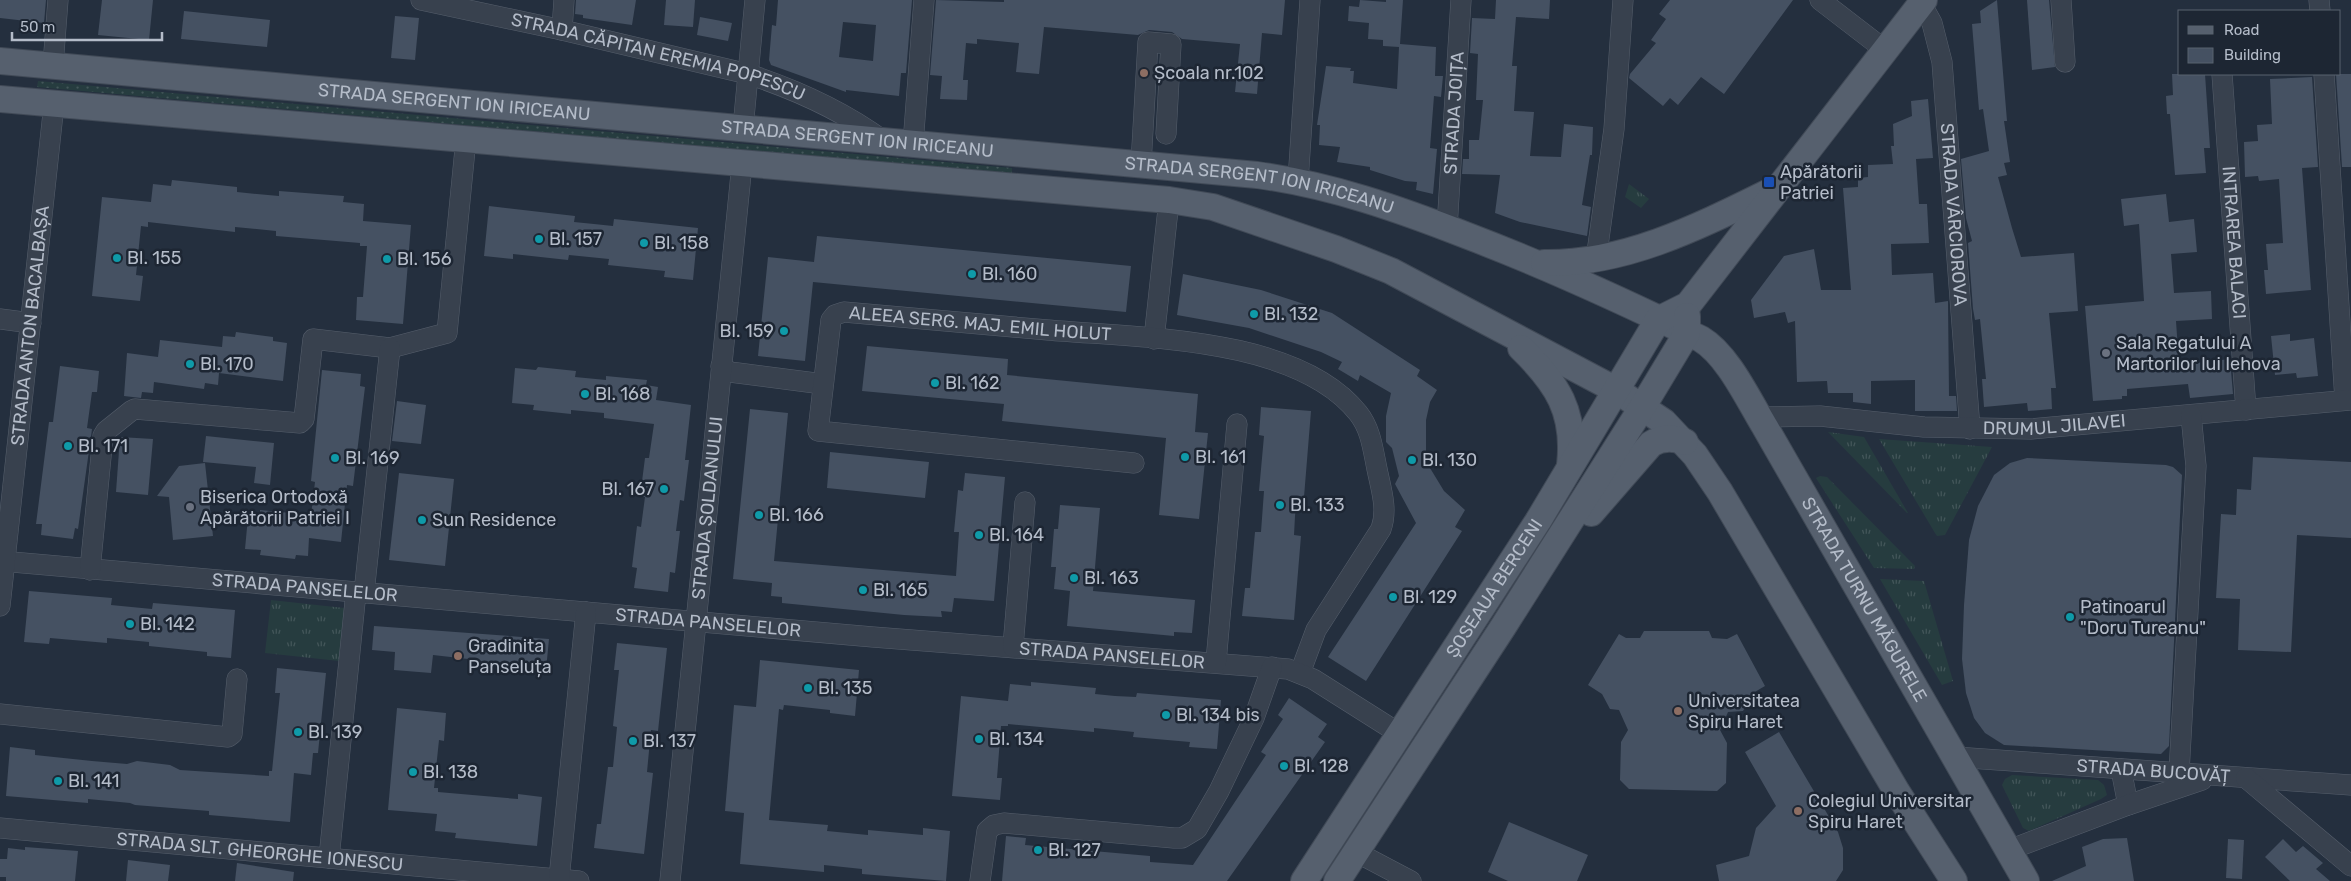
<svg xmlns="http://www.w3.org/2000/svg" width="2351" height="881" font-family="Rubik,sans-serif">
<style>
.grass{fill:url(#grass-tufts)}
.garden{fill:url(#garden-dots)}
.building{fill:#455162;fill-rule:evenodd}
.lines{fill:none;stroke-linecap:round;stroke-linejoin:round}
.minor-casing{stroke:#565f6c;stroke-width:21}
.major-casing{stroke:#414a57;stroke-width:28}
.minor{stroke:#38414e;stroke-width:20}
.major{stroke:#56606e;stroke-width:26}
.education-dot{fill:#8d6e63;stroke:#1d2633;stroke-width:2}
.transit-dot{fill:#1a4fb4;stroke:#1d2633;stroke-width:2}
.culture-dot{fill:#0f9aa8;stroke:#1d2633;stroke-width:2}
.worship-dot{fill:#6b7280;stroke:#1d2633;stroke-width:2}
.labels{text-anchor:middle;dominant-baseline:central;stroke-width:5;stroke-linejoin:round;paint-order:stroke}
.street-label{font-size:18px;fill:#b4bcc9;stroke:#1d2633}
.poi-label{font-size:18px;fill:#b4bcc9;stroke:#1d2633;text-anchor:start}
</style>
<defs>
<pattern id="grass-tufts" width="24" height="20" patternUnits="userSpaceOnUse" patternTransform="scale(1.25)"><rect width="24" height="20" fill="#263c3f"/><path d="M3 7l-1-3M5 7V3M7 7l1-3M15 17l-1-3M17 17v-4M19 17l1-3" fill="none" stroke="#435659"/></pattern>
<pattern id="garden-dots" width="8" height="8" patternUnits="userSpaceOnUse" patternTransform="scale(1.25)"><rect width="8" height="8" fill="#263c3f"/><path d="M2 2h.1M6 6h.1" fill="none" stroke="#435659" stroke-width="1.8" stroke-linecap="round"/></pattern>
</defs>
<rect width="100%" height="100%" fill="#242f3e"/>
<g class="grass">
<path d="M1629 184 1649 199 1641 208 1625 197Z"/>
<path d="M1828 432 1864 437 1908 513H1907Z"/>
<path d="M1879 439 1992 447 1945 535 1937 536 1935 533Z"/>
<path d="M1820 476 1827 477 1915 566 1914 569 1874 568 1816 478Z"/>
<path d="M1880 579 1924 581 1953 681 1942 685Z"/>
<path d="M271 600 344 608 339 661 265 653Z"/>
<path d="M2012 775 2098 780 2104 785 2107 795 2101 799 2029 831 2023 828 2002 785 2005 779Z"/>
</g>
<path class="garden" d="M38 81 1012 168V174L37 87Z"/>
<g class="building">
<path d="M0 0H46L44 23 0 18Z"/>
<path d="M102 0H153L149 40 98 35Z"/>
<path d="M576 0H636L632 25 583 18V15L575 14Z"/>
<path d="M666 0H695L693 27 664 25Z"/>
<path d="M778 0H912L906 73H901L899 96 846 90V92L771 65 769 60 772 25 776 26ZM843 22 876 25 873 61 839 57Z"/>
<path d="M936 0 1004 2V0H1285L1282 35 1262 33 1257 94 1235 92 1240 44 1182 39 1172 32 1149 30 1138 35 1044 27 1039 74 1016 72 1019 43 977 39V44L966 43 963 80H968L967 100 940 99 942 76 930 75Z"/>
<path d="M1360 0 1386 2V0H1403L1400 44 1436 47 1435 76H1443L1441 97 1434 96 1430 148 1437 149 1433 194 1416 190 1417 182 1405 181 1370 170V167L1337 162 1340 147 1319 145 1320 125H1317L1326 66 1351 68 1350 71H1354L1353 83 1397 89 1399 47 1383 46V40L1368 39 1369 23 1348 21 1349 6 1359 7Z"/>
<path d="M1496 0H1550L1549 19 1516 17 1512 66H1517L1514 111 1534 112 1530 156 1561 157 1564 124 1593 127 1592 155H1590L1582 205 1591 207 1587 236 1520 222 1495 213 1500 175 1462 174 1463 159H1469V140H1479L1483 100H1476L1478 54 1470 53 1472 18 1495 19Z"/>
<path d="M1670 0H1793L1724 94 1701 77 1678 105 1670 98 1663 106 1629 78 1630 74 1656 43 1651 40 1666 19 1659 14Z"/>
<path d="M1997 0 2007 121H2004L2010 162 2004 163 2007 175 1998 177 2012 228 2021 257 2074 253 2078 311 2049 313 2056 388H2051L2052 409 2028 411 2027 403 1984 407 1982 379H1986L1980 319 1975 320 1973 309 1968 243 1972 241 1966 218 1961 159 1989 151 1983 109 1979 110 1972 24 1981 23 1980 11Z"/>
<path d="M2027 0H2049L2055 67 2032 70Z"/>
<path d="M184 11 270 20 267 47 181 39Z"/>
<path d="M395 16 419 18 415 60 391 58Z"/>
<path d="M700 17 732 23 728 41 697 35Z"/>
<path d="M2172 74H2205L2210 148H2204L2206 173 2175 175 2170 114H2167L2166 96 2173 95Z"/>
<path d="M2336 74H2351V167H2342Z"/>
<path d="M2312 77 2318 167 2302 168 2311 290 2266 294 2264 270H2268L2266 244 2283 243 2279 179 2259 181 2258 176 2245 177 2244 142 2258 141 2257 125 2272 124 2270 79Z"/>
<path d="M1928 99 1933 158 1916 159 1919 204H1927L1929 243 1891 244 1892 275 1933 273 1935 303 1948 301 1949 396H1956L1957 411H1915V380L1871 381V404L1853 402V393H1828L1827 381 1797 382 1795 321 1788 323 1785 312 1754 318 1751 300 1784 256 1814 249 1821 290H1851L1843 188 1858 187V178L1868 177V165L1893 164 1891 146H1894L1893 124 1912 116 1911 101Z"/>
<path d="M172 180 237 187V192L257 194 279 196V191L344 196 343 202 364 204 363 221 411 225 403 324 356 320 357 297H363L367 246H360V243L276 236V231L235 227V232L148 222V227L141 226 136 275 143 276 140 301 92 296 102 197 151 202 153 184 171 186Z"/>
<path d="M2166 194 2169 222 2194 219 2197 252 2171 254 2174 293 2211 291 2212 319 2176 321 2179 365 2230 359 2233 394 2190 398 2188 384 2127 389V396H2122V399L2093 401 2085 306 2144 301 2139 224 2124 226 2121 199Z"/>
<path d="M489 206 575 216 574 222 594 224 613 226 614 219 698 228 693 280 664 277 665 271 608 265 609 259 569 255 568 260 513 254V259L484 256Z"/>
<path d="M817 236 1131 266 1126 312 813 282 805 361 758 356 768 257 814 262Z"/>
<path d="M1183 274 1261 290 1332 313 1420 370 1417 376 1437 390 1430 402 1426 420V452L1430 468 1444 491 1465 510 1455 527 1462 531 1366 681 1328 657 1416 523 1395 484 1399 476 1392 448 1386 442V416L1391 393 1360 375 1358 381 1338 369 1342 362 1321 352 1249 328 1177 315Z"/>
<path d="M236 332 273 337V341L287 343 283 381 219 373 218 385 205 383 204 389 154 382 153 393 142 392 141 398 124 396 127 353 158 357 160 340 222 347 223 336 235 337Z"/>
<path d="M2290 334V341L2314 338 2318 376 2297 378 2296 373 2275 375 2271 336Z"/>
<path d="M867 346 1008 359 1007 375 1198 394 1195 432 1208 433 1199 519 1159 515 1166 438 1002 421 1004 404 862 391Z"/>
<path d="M60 366 99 371 97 392H92L87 428 92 429 87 465 78 529 75 528 73 539 41 535 42 524H36L49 422H53Z"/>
<path d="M538 367 576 371 575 377 606 380V376L647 380 646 385 658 387 656 400 691 405 685 460H689L684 501 680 500 676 531H680L675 573 670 572 668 592 634 588 637 568 632 567 637 526 641 527 645 497H640L645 458H649L654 424 604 418V413L571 410V414L533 410 534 405 512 403 515 368 536 370Z"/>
<path d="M322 370 361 374 360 386 365 387 353 486 347 485 341 542 309 538 308 556 296 555 295 559 260 555 261 550 245 549 248 517 260 519V510L311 515 315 482 311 481Z"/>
<path d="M397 401 426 405 421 444 392 441Z"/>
<path d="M1261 407 1311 411 1304 497 1297 496 1295 516 1294 535 1301 536 1294 620 1242 616 1245 588H1250L1255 532H1261L1264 491H1259L1264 436 1259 435Z"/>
<path d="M750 409 788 413 774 561 956 576 959 532H954L958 490 963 491 965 473 1005 477 994 601 954 598 952 612 941 611 942 617 904 615 782 603V597L771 596 772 583 733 579Z"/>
<path d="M206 436 274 443 270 485 254 483 256 467 203 462Z"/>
<path d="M120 437 153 439 148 495 116 492Z"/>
<path d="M830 452 929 462 925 498 827 488Z"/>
<path d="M2253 457 2351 462V538L2297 535 2291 652 2238 650 2240 599 2216 598 2221 514 2236 515 2237 489 2251 490Z"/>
<path d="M2027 458 2166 465 2173 467 2182 475 2169 746 2161 754 2004 745 1985 733 1974 718 1966 693 1962 659 1964 605 1969 540 1978 506 1994 475 2010 463Z"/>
<path d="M205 463 213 536 173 540 169 497 157 496 179 466Z"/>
<path d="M399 473 454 479 445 566 389 560Z"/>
<path d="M1060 505 1100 508 1093 591 1195 600 1192 633 1174 632V636L1067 626 1070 591 1054 589 1056 567H1051L1054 529H1058Z"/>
<path d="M29 591 112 598 111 605 152 609 153 603 235 610 231 658 207 656V652L149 646V642L107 638V643L50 638 49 644 24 642Z"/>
<path d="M374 626 549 639 546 670 477 663V660L433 655 431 673 394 670 395 652 372 650Z"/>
<path d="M1644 631H1709L1712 638 1727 639 1737 634 1765 686 1753 693 1743 711 1728 712 1720 730 1727 743 1726 783 1717 791 1629 789 1620 780 1621 742 1628 730 1619 710 1610 709 1602 694 1588 685 1619 634 1626 638H1640Z"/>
<path d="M617 643 667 648 658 731 651 730 647 772 653 773 644 854 594 848 597 824H601L608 767H613L617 727 613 726 619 670H614Z"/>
<path d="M760 660 859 670 855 716 830 713V710L784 705 783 710 779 709 769 820 828 825 827 831 868 835V830L923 835V828L950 831 946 881 862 874V869L824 865V872L740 864 744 813 725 811 734 705 756 707Z"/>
<path d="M277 668 326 673 318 753H313L311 775 294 773 290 822 209 815V811L135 805 130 803 88 799V803L6 796 10 747 35 750V755L92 761 127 764 137 761 170 765 180 770 269 776V771H272L280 693H275Z"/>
<path d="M1031 682 1096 688 1095 694 1115 696 1136 697 1137 693 1221 700 1217 749 1189 747 1190 742 1133 737 1134 732 1094 728V732L1008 724V726H1001L997 778H1002L1000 800 952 796 961 696 1008 701 1010 684 1031 686Z"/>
<path d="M1289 698 1327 724 1318 737 1325 742 1227 881H1002L1006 836 1026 838 1025 845 1150 856V862L1193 865 1266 755 1261 752 1283 719 1278 715Z"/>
<path d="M397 708 446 713 444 741 439 740 434 788H438V792L518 799V794L542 797 537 846 455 838 456 833 435 831 437 814 388 810Z"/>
<path d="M1779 732 1838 832 1843 848V870L1836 881H1719L1716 865 1749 856 1756 828 1776 806 1745 752Z"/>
<path d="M1509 822 1588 855 1577 881H1508L1488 872Z"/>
<path d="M2127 838 2134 881H2052L2086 866 2082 847 2103 839Z"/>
<path d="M2228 839 2244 840 2242 879 2226 878Z"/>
<path d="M2283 839 2296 852 2303 846 2323 863 2316 869 2330 881H2290L2265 857Z"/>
<path d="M25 847 78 851 75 881H6V877H0V859H7L8 848 25 850Z"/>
<path d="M128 860 170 865 168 881H126Z"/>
<path d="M237 863 294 872 293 881H235Z"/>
</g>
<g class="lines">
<defs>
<g id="minor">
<path id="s1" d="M421 0 562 30 748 74C797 90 843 111 884 141"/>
<path d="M1820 0 1885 50"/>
<path d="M2061 0 2065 62"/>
<path d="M2319 0 2320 11"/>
<path id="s2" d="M1921 3 1932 23 1942 62 1970 429"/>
<path d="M562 30 564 0"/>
<path d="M53 65 58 0"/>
<path id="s3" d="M2222 74 2246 410"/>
<path d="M2324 74 2345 400"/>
<path d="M743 128 755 0"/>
<path d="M913 144 924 0"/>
<path d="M1141 164 1148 42 1171 44 1166 134"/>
<path d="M1298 181 1310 0"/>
<path id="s4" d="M1447 228 1461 0"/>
<path d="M1596 260 1614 129 1623 0"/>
<path d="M0 319 31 323"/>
<path d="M1154 339 1169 200"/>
<path d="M721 366 730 372 823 384"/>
<path id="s5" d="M1759 417 1820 416 1924 427 2031 429 2351 400"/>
<path id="s6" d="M1134 463 818 431 831 320 835 315 844 312C912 318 980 324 1048 330 1138 338 1297 336 1358 413 1371 429 1373 450 1377 469 1381 489 1388 509 1381 529L1316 630 1300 673"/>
<path id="s7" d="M0 561 873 637 1288 669 1313 679 1400 734"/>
<path d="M90 570 103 436 106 431 131 411 135 409 300 423 304 419 313 339 390 348 447 333 466 139"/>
<path d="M364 593 390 348"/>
<path id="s8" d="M0 606 54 104"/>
<path d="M1013 647 1025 502"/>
<path d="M1216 662 1237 424"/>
<path d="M0 714 228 737 232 734 237 679"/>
<path id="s9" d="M1955 757 2351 785"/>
<path d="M2121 769 2128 805"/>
<path d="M2179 773 2196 466 2191 415"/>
<path d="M2246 778 2351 866"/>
<path id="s10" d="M0 828 579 881"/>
<path d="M2009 850 2128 805 2202 780"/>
<path d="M1356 852 1411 881"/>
<path d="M329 858 356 592"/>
<path d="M559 879 586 612"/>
<path id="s11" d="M670 881 742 164"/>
<path d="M980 881 987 831 994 825 1004 823 1174 838H1182L1197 829 1219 791 1254 718 1272 667"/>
</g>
<g id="major">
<path id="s12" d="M0 61 1257 175C1331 185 1399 209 1468 236 1547 266 1625 302 1701 339 1728 355 1749 401 1765 427L2026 881"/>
<path d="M0 99 1169 200 1213 207 1336 249 1391 271 1616 390 1664 422 1695 455 1720 492 1897 792 1954 881"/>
<path d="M1544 263C1626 264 1700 226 1771 191"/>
<path d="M1521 348C1557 383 1576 412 1570 465"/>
<path d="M1591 513 1651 444C1662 437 1673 437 1685 442"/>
<path id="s13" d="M1304 881 1538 521 1658 320 1688 305 1924 0"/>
<path d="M1337 881 1503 627 1643 406 1687 333V316"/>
</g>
</defs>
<use href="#minor" class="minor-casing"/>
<use href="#major" class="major-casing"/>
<use href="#minor" class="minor"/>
<use href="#major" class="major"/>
</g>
<g class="education-dot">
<circle cx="1144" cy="73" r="5"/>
<circle cx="458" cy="656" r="5"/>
<circle cx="1678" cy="711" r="5"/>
<circle cx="1798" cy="811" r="5"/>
</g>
<rect class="transit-dot" x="1763" y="176" width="12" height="12" rx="2.5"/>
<g class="culture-dot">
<circle cx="539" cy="239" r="5"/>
<circle cx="644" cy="243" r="5"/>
<circle cx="117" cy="258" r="5"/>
<circle cx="387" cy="259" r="5"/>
<circle cx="972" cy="274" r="5"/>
<circle cx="1254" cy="314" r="5"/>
<circle cx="784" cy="331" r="5"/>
<circle cx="190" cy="364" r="5"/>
<circle cx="935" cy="383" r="5"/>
<circle cx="585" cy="394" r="5"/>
<circle cx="68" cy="446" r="5"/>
<circle cx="1185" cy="457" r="5"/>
<circle cx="335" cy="458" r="5"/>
<circle cx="1412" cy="460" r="5"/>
<circle cx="664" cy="489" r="5"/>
<circle cx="1280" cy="505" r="5"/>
<circle cx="759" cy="515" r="5"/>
<circle cx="422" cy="520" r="5"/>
<circle cx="979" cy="535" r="5"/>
<circle cx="1074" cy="578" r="5"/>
<circle cx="863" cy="590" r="5"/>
<circle cx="1393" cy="597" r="5"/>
<circle cx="2070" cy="617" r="5"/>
<circle cx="130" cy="624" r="5"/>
<circle cx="808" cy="688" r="5"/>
<circle cx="1166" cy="715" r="5"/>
<circle cx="298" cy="732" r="5"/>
<circle cx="979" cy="739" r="5"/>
<circle cx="633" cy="741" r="5"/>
<circle cx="1284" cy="766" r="5"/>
<circle cx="413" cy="772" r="5"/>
<circle cx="58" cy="781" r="5"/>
<circle cx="1038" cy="850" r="5"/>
</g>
<g class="worship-dot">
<circle cx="2106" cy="353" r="5"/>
<circle cx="190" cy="507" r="5"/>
</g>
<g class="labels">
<g class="street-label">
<text stroke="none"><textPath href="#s1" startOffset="244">STRADA CĂPITAN EREMIA POPESCU</textPath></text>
<text stroke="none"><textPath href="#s12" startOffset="456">STRADA SERGENT ION IRICEANU</textPath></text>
<text stroke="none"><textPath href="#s4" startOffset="115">STRADA JOIȚA</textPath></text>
<text stroke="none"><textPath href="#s12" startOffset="861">STRADA SERGENT ION IRICEANU</textPath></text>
<text stroke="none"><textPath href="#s12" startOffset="1266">STRADA SERGENT ION IRICEANU</textPath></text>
<text stroke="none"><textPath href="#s2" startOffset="216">STRADA VÂRCIOROVA</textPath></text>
<text stroke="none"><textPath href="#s3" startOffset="169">INTRAREA BALACI</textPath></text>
<text stroke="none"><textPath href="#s6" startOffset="582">ALEEA SERG. MAJ. EMIL HOLUT</textPath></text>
<text stroke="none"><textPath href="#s8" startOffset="282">STRADA ANTON BACALBAȘA</textPath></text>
<text stroke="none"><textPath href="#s5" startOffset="296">DRUMUL JILAVEI</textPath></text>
<text stroke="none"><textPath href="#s11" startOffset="375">STRADA ȘOLDANULUI</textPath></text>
<text stroke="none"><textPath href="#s7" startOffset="306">STRADA PANSELELOR</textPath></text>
<text stroke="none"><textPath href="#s13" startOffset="349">ȘOSEAUA BERCENI</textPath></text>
<text stroke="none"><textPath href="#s12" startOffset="2046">STRADA TURNU MĂGURELE</textPath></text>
<text stroke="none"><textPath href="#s7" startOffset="711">STRADA PANSELELOR</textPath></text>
<text stroke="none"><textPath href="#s7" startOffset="1116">STRADA PANSELELOR</textPath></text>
<text stroke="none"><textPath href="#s9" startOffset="199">STRADA BUCOVĂȚ</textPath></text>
<text stroke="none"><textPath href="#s10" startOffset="261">STRADA SLT. GHEORGHE IONESCU</textPath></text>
</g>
<g class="poi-label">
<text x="1154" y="73">Școala nr.102</text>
<text x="1780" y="172">Apărătorii<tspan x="1780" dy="21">Patriei</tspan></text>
<text x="549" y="239">Bl. 157</text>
<text x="654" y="243">Bl. 158</text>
<text x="127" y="258">Bl. 155</text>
<text x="397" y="259">Bl. 156</text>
<text x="982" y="274">Bl. 160</text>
<text x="1264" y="314">Bl. 132</text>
<text x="774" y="331" text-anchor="end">Bl. 159</text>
<text x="2116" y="343">Sala Regatului A<tspan x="2116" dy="21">Martorilor lui Iehova</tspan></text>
<text x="200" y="364">Bl. 170</text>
<text x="945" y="383">Bl. 162</text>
<text x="595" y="394">Bl. 168</text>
<text x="78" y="446">Bl. 171</text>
<text x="1195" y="457">Bl. 161</text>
<text x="345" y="458">Bl. 169</text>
<text x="1422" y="460">Bl. 130</text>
<text x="654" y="489" text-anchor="end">Bl. 167</text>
<text x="200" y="497">Biserica Ortodoxă<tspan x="200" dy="21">Apărătorii Patriei I</tspan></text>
<text x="1290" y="505">Bl. 133</text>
<text x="769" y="515">Bl. 166</text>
<text x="432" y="520">Sun Residence</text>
<text x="989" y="535">Bl. 164</text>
<text x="1084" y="578">Bl. 163</text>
<text x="873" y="590">Bl. 165</text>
<text x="1403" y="597">Bl. 129</text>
<text x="2080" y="607">Patinoarul<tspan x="2080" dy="21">"Doru Tureanu"</tspan></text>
<text x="140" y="624">Bl. 142</text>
<text x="468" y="646">Gradinita<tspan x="468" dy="21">Panseluța</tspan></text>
<text x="818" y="688">Bl. 135</text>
<text x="1688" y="701">Universitatea<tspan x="1688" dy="21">Spiru Haret</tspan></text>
<text x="1176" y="715">Bl. 134 bis</text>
<text x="308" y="732">Bl. 139</text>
<text x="989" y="739">Bl. 134</text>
<text x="643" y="741">Bl. 137</text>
<text x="1294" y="766">Bl. 128</text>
<text x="423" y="772">Bl. 138</text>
<text x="68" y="781">Bl. 141</text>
<text x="1808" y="801">Colegiul Universitar<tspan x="1808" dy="21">Spiru Haret</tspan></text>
<text x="1048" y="850">Bl. 127</text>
</g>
</g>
<rect x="2178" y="10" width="162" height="65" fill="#1d2633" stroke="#59626f"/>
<rect x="2188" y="26" width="25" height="8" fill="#56606e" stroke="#59626f"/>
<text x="2224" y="35" font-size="15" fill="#b4bcc9">Road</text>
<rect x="2188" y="48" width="25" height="15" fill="#455162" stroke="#59626f"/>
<text x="2224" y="60" font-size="15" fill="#b4bcc9">Building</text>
<path d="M12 32v8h150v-8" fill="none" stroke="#b4bcc9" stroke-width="2.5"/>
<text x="20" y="32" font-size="15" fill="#b4bcc9" stroke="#1d2633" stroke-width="4" paint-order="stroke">50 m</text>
</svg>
